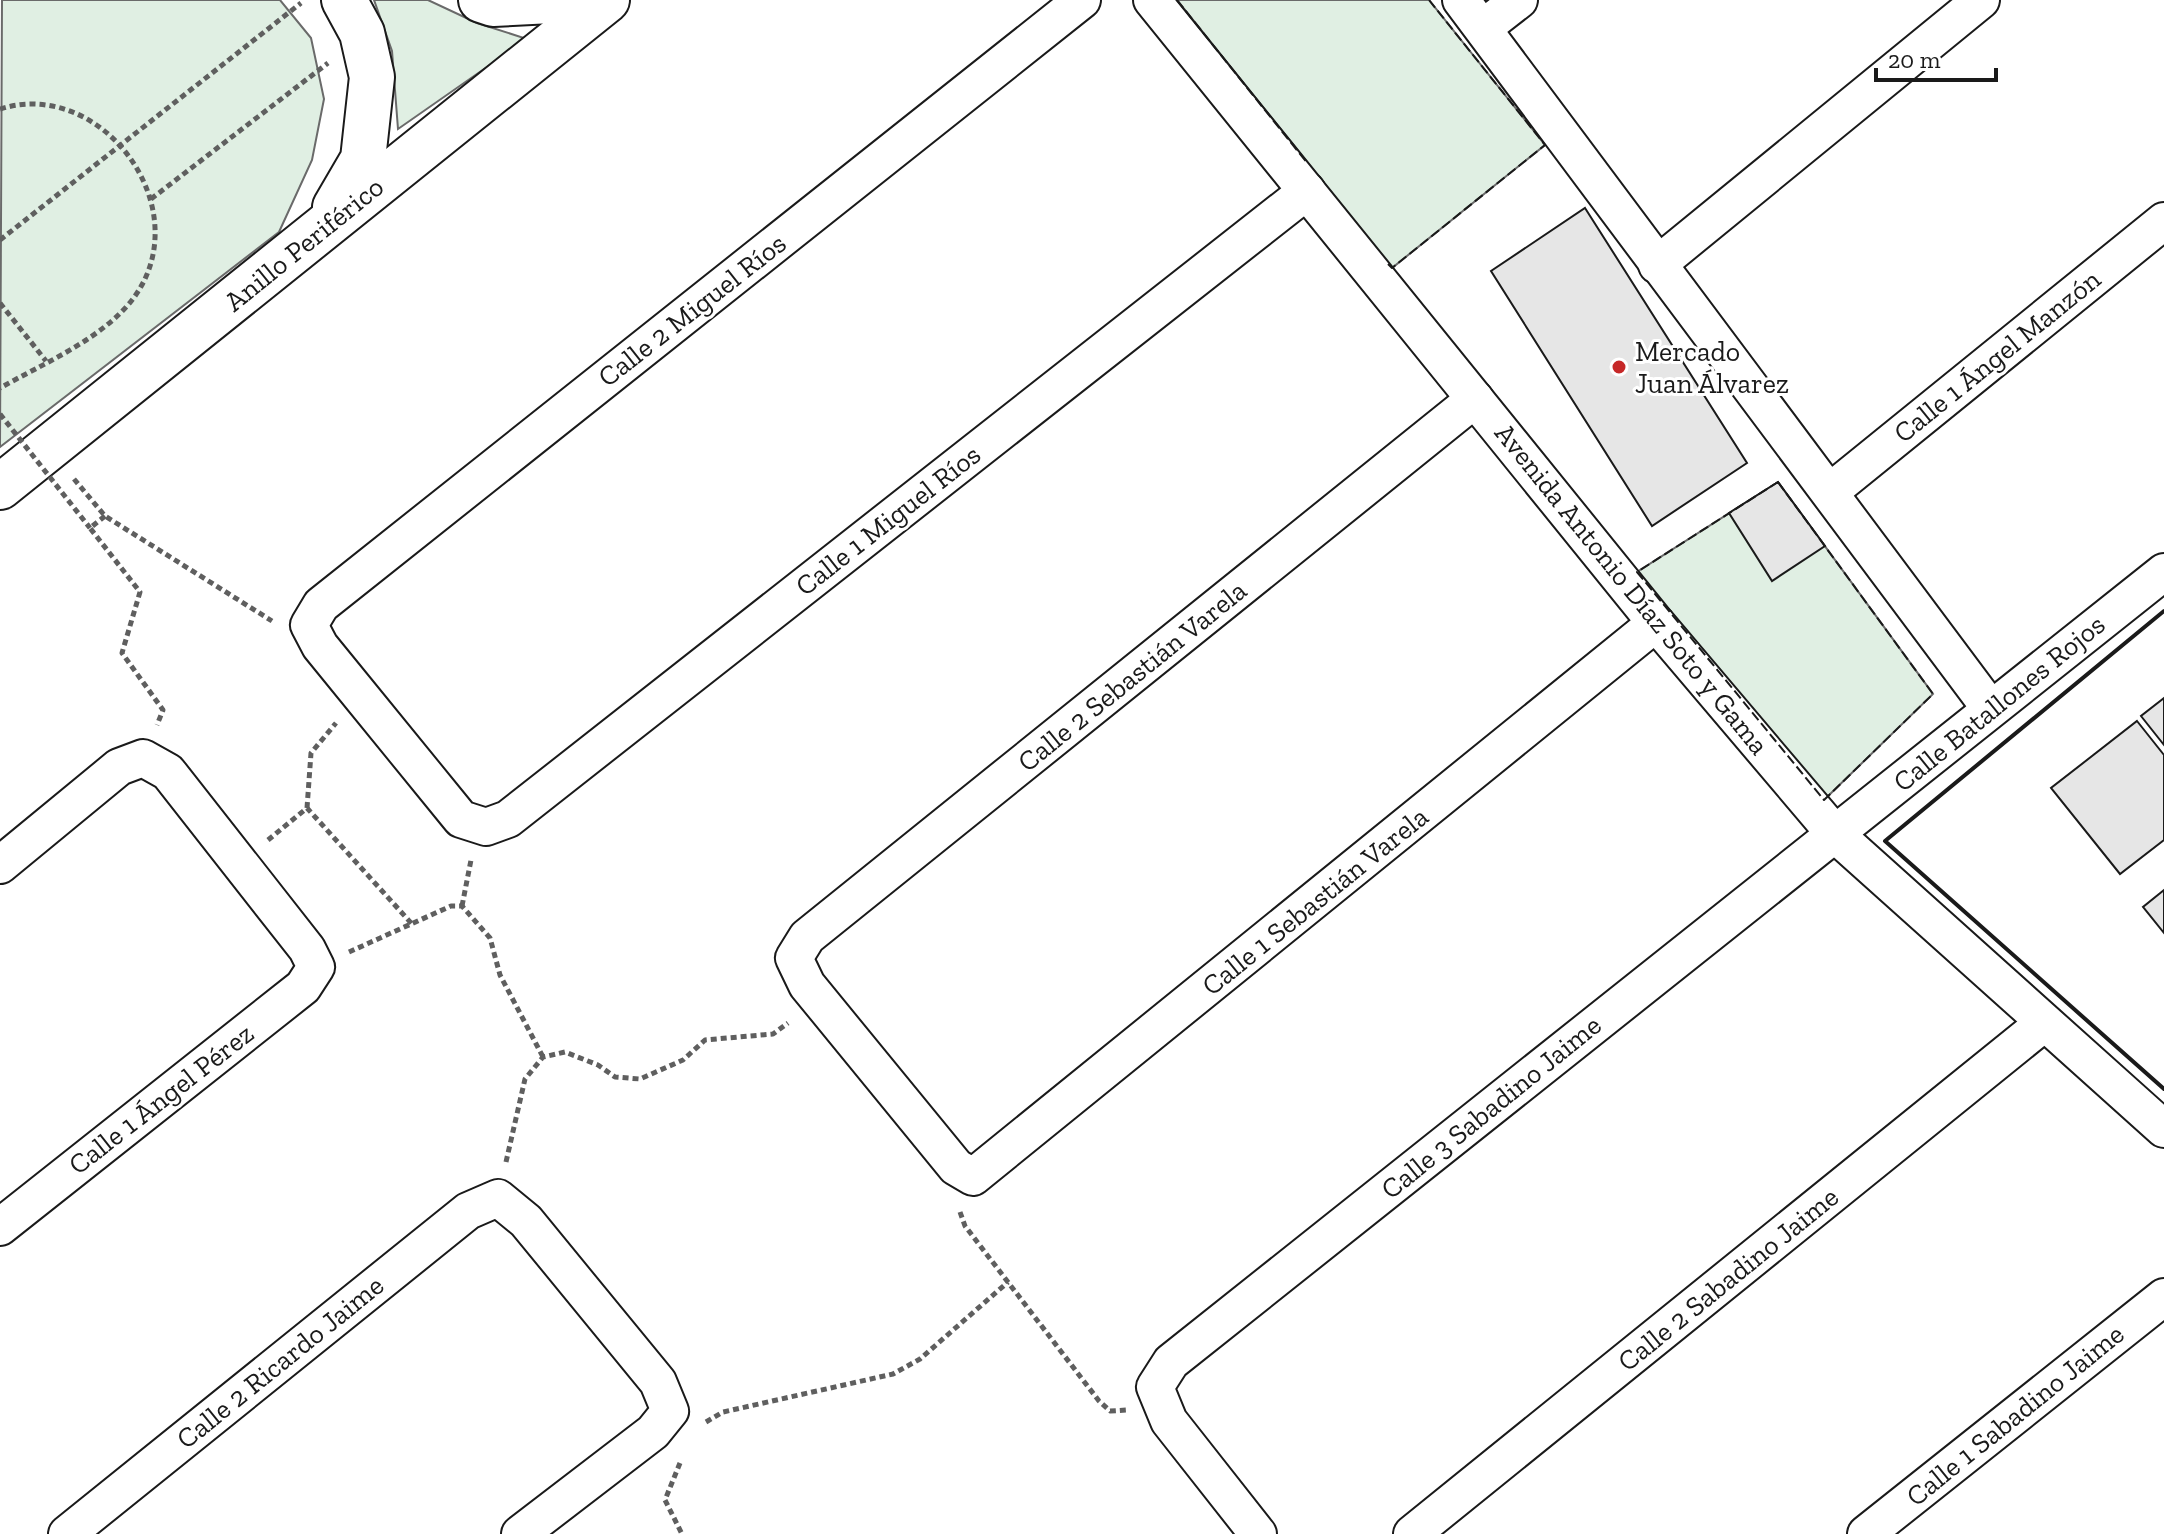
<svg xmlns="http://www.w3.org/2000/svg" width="2164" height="1534" font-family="'Zilla Slab',serif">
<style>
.green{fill:#e0efe3;stroke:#6a6a6a;stroke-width:2}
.building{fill:#e6e6e6;stroke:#1a1a1a;stroke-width:2}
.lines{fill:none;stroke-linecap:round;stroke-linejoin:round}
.minor-casing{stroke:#1a1a1a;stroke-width:40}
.primary-casing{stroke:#1a1a1a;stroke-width:48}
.path{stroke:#5f5f5f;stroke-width:5;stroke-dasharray:6 4;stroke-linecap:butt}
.minor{stroke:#fff;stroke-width:36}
.primary{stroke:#fff;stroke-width:44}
.path-bridge{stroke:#5f5f5f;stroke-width:5;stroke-dasharray:6 4;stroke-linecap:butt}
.fence{stroke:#1a1a1a;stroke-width:2;stroke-dasharray:10 4;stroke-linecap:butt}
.wall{stroke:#1a1a1a;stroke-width:4}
.poi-dot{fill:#c62828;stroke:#fff;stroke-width:3}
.labels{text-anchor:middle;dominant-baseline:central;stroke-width:6;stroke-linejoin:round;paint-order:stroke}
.street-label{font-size:28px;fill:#1a1a1a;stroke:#fff}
.poi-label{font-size:28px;fill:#1a1a1a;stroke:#fff;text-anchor:start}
</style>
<rect width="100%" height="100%" fill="#fff"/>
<g class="green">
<path d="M2 0H280L311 38 324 99 312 160 279 232 0 447Z"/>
<path d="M374 0H428L477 23 527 39 398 129 392 51Z"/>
<path d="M1177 0H1429L1545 145 1392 268Z"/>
<path d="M1778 482 1933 694 1824 800 1637 572Z"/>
</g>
<g class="building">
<path d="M1585 208 1747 463 1652 526 1491 271Z"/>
<path d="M1778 482 1825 546 1772 581 1729 513Z"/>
<path d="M2164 698V745L2141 716Z"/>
<path d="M2137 721 2164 755V840L2120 874 2051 788Z"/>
<path d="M2164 890V933L2143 907Z"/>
</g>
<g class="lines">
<defs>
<g id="minor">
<path d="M1082 0 321 605 309 625 320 646 461 819 486 827 508 819 1307 191"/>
<path d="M1152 0 1656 623 1835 834 2164 1129"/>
<path d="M1461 0 1990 708"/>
<path d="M1483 28 1519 0"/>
<path d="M1657 265 1981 0"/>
<path d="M1475 399 807 937 794 958 807 985 956 1167 973 1177 1656 623"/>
<path d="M1831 491 2164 221"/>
<path d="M0 865 119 767 143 758 168 772 307 949 316 967 303 987 0 1227"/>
<path d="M67 1534 468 1211 498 1198 526 1221 658 1382 670 1411 653 1432 520 1534"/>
<path d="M1258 1534 1169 1421 1155 1387 1171 1362 2164 572"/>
<path d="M1412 1534 2044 1023"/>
<path d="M1866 1534 2164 1297"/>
</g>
<g id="primary">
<path d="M481 0 493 4 571 0"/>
<path d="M335 207 363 159 372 77 362 33 344 0"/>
<path d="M0 487 607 0"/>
</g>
</defs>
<use href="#minor" class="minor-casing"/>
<use href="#primary" class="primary-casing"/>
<g class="path">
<path d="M0 109C102 77 198 207 135 296 105 338 44 363 0 388"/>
<path d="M151 199 328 63"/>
<path d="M0 240 301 3"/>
<path d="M0 303 46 361"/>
<path d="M74 479 105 516 272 621"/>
<path d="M105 516 90 528 140 592 122 653 163 710 157 725"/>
<path d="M307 808 311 753 336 723"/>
<path d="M268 840 307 808 412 924"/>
<path d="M462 906 471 860"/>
<path d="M349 952 451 906H462L490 938 500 975 543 1057"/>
<path d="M506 1162 525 1079 543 1057 565 1052 598 1065 615 1077 640 1079 683 1060 705 1040 773 1034 788 1023"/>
<path d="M960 1212 965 1226 1099 1401 1110 1411 1126 1410"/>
<path d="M706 1422 723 1412 893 1374 920 1359 1008 1282"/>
<path d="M680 1463 665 1500 682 1534"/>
</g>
<use href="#minor" class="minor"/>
<use href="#primary" class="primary"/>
<path class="path-bridge" d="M0 414 90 528"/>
<g class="fence">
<path d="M1177 0 1308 164"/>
<path d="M1388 264 1392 268 1545 145 1429 0"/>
<path d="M1778 482 1933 694 1824 800 1637 572Z"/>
</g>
<path class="wall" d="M2164 611 1885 841 2164 1089"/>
</g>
<circle class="poi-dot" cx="1619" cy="367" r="8"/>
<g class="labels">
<g class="street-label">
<text transform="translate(304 244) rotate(-39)">Anillo Periférico</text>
<text transform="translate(692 310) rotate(-38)">Calle 2 Miguel Ríos</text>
<text transform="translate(1997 356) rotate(-39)">Calle 1 Ángel Manzón</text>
<text transform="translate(888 520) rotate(-38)">Calle 1 Miguel Ríos</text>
<text transform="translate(1632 589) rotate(51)">Avenida Antonio Díaz Soto y Gama</text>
<text transform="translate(1132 676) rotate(-39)">Calle 2 Sebastián Varela</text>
<text transform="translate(1999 703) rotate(-39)">Calle Batallones Rojos</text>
<text transform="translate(1315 901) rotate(-39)">Calle 1 Sebastián Varela</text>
<text transform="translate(161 1099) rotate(-38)">Calle 1 Ángel Pérez</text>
<text transform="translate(1491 1107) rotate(-39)">Calle 3 Sabadino Jaime</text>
<text transform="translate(1728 1279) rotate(-39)">Calle 2 Sabadino Jaime</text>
<text transform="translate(280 1362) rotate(-39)">Calle 2 Ricardo Jaime</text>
<text transform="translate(2015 1415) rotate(-39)">Calle 1 Sabadino Jaime</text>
</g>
<g class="poi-label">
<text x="1635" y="351">Mercado<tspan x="1635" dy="32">Juan Álvarez</tspan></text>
</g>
</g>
<path d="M1876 68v12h120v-12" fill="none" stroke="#1a1a1a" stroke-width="4"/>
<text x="1888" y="68" font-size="24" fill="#1a1a1a" stroke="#ffffff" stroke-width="6" paint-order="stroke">20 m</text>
</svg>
